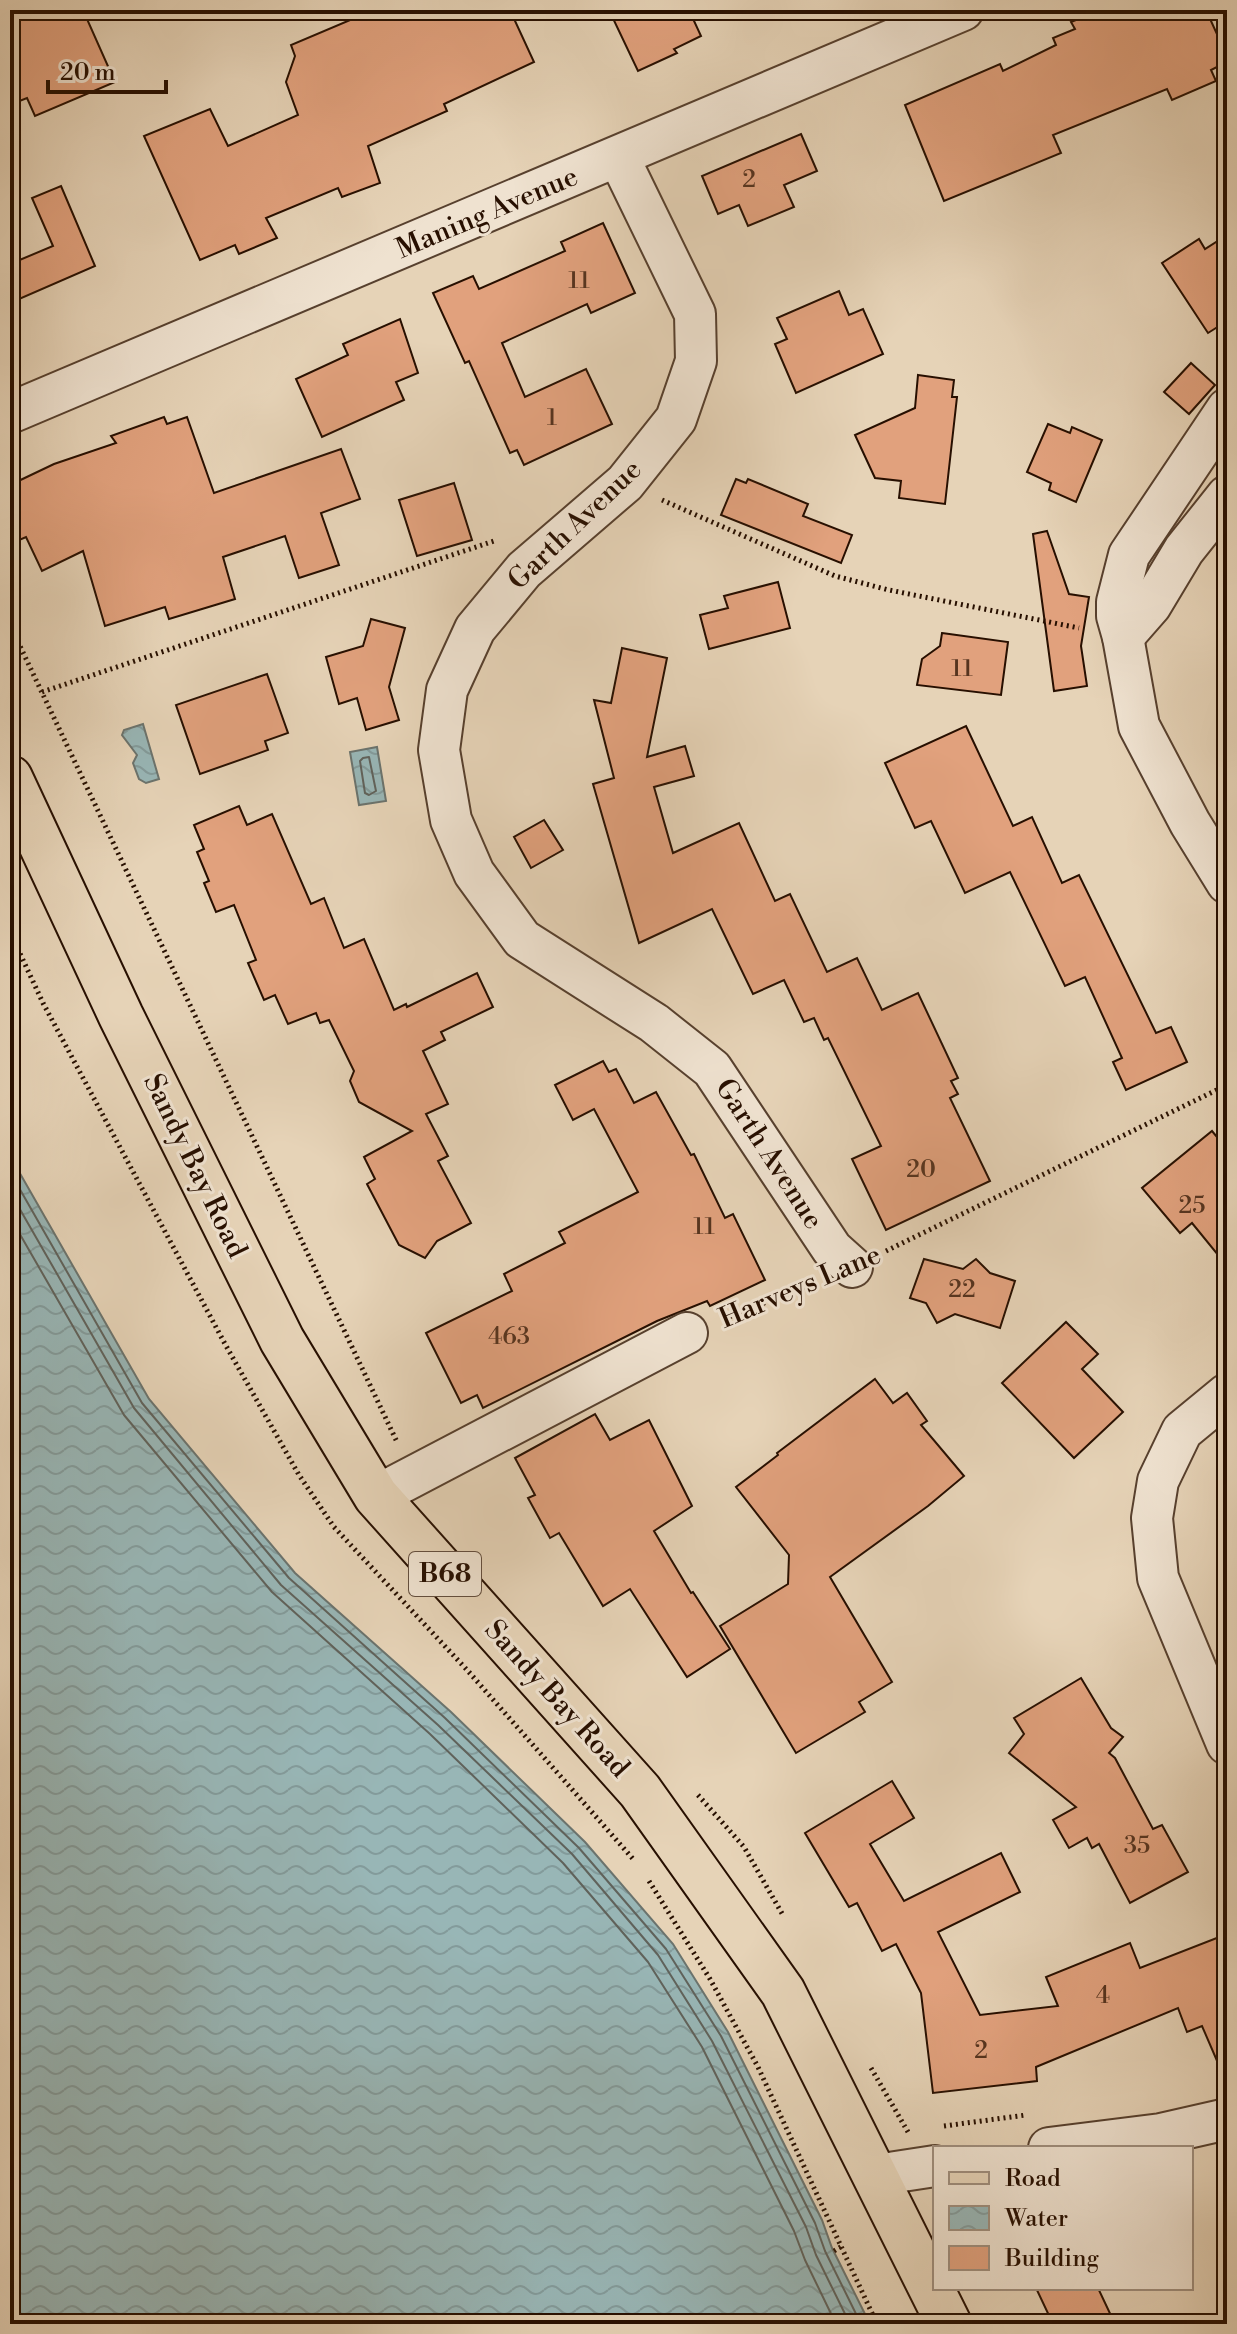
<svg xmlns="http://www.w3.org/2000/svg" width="1237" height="2334" font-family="'Libre Bodoni',serif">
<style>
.water{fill:url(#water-waves);stroke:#6b736d;stroke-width:2}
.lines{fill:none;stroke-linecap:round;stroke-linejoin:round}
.shore{stroke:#60625b;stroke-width:2}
.building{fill:#e1a17d;stroke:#270f00;stroke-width:2}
.minor-casing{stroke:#57402e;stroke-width:44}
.primary-casing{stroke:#270f00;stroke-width:48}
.path{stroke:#270f00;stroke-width:5;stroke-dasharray:2 4;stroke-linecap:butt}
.minor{stroke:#efe2d0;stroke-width:40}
.primary{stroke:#e6d3b7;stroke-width:44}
.labels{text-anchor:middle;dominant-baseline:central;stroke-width:6;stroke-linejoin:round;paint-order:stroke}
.number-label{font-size:24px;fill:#56341f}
.shield{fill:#efe2d0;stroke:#634e3e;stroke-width:2}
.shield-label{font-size:26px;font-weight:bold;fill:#270f00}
.street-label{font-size:28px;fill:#270f00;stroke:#efe2d0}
</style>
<defs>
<pattern id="water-waves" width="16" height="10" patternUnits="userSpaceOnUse" patternTransform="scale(2)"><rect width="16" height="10" fill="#98b6b6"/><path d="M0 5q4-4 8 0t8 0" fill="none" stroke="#839b9b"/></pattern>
</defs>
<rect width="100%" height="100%" fill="#e6d3b7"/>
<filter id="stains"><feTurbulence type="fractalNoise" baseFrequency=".0025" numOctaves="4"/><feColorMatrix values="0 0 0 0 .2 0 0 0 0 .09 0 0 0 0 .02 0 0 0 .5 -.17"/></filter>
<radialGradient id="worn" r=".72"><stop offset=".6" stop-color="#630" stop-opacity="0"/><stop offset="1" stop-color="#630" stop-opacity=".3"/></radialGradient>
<g class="water">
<path d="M143 724 159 779 146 783 139 779 133 763 137 755 122 735 124 730Z"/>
<path d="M377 747 386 801 359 805 350 752Z"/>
<path d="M10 1156 149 1399 295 1573 451 1712 585 1842 673 1944 728 2032 822 2220 832 2248 870 2324H10Z"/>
</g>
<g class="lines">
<g class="shore">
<path d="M369 757 376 791 369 795 365 793 360 761 363 758Z"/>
<path d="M10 1172 142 1403 289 1578 445 1718 579 1848 666 1949 721 2036 815 2223 825 2251 861 2324"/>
<path d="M10 1192 134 1408 281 1585 438 1725 572 1854 658 1955 712 2041 806 2227 816 2255 850 2324"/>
<path d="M10 1217 124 1415 272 1592 430 1734 563 1863 648 1962 702 2047 794 2231 805 2260 836 2324"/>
</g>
</g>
<g class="building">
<path d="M10 10H83L115 82 35 116 27 98 17 102 10 85Z"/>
<path d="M351 10H510L534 62 444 104 447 111 368 146 380 183 342 197 338 188 266 218 277 238 239 254 235 245 200 260 144 136 210 109 228 146 298 115 286 82 295 56 291 45 355 18Z"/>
<path d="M609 10H689L701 36 674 49 677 53 638 71Z"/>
<path d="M1100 10H1206L1227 56V62L1211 70 1216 81 1172 100 1167 89 1053 135 1061 153 944 201 905 105 1000 64 1003 71 1056 45 1053 38 1075 29 1071 22Z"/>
<path d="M801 134 817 171 784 185 794 207 748 226 739 205 718 214 702 176Z"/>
<path d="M61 186 95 266 10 303V264L53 246 32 198Z"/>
<path d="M603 223 635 293 591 313 587 304 502 343 525 397 586 369 612 424 524 465 517 450 510 453 469 361 465 363 433 293 473 276 479 289 565 251 561 242Z"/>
<path d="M1227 235V321L1208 333 1162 263 1199 239 1205 249Z"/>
<path d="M839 291 849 315 863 309 883 354 796 393 775 344 787 339 777 318Z"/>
<path d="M400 319 418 373 396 382 404 400 322 437 296 379 348 355 343 344Z"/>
<path d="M1191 363 1215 385 1189 414 1164 392Z"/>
<path d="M918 375 954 380 952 397H957L945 504 899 498 901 481 875 478 855 435 915 408Z"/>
<path d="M164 417 167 424 187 417 214 493 341 449 360 499 321 513 339 565 299 578 285 536 223 557 235 599 169 619 165 607 105 626 83 551 42 571 26 537 10 544V485L54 464 116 443 111 436Z"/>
<path d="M1048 424 1070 433 1072 427 1102 440 1076 502 1049 490 1051 483 1027 472Z"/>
<path d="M736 479 746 483 748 479 808 504 803 516 852 535 841 563 721 515Z"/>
<path d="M454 483 472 540 417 556 399 500Z"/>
<path d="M1047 531 1069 594 1089 597 1081 646 1087 686 1054 691 1033 534Z"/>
<path d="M778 582 790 628 709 649 700 615 728 608 724 596Z"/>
<path d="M371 619 405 628 389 687 399 720 366 730 357 698 339 704 326 657 363 646Z"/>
<path d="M942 633 1008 642 1001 695 917 685 922 659 940 646Z"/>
<path d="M622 648 667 658 647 757 685 746 694 776 654 787 673 853 739 823 775 901 790 894 827 972 857 958 882 1010 918 993 958 1078 951 1081 958 1094 950 1098 990 1181 886 1230 852 1159 881 1146 828 1038 824 1040 814 1018 804 1022 784 980 753 994 712 909 639 943 593 784 614 778 594 700 611 703Z"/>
<path d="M267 674 288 733 265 741 268 750 200 774 176 705Z"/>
<path d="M966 726 1013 826 1032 817 1062 883 1079 875 1156 1033 1171 1027 1187 1062 1126 1090 1113 1062 1122 1058 1085 977 1065 986 1010 872 965 893 931 821 915 828 885 763Z"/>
<path d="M239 806 247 825 272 814 311 904 324 898 344 948 364 939 394 1010 406 1004 407 1007 477 973 493 1007 441 1032 445 1040 423 1051 448 1104 426 1114 448 1156 438 1161 471 1223 437 1241 425 1258 399 1245 367 1184 375 1179 364 1157 412 1131 359 1102 350 1081 354 1071 329 1020 320 1023 316 1013 288 1024 275 995 264 1000 248 963 256 960 234 905 216 912 204 883 209 881 197 852 204 849 194 825Z"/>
<path d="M544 820 563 850 531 868 514 837Z"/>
<path d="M603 1061 609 1072 616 1069 634 1103 656 1092 691 1155 694 1154 725 1218 733 1214 765 1280 710 1306 707 1301 657 1321 483 1408 477 1395 461 1403 426 1333 512 1291 504 1274 565 1243 559 1232 638 1192 594 1109 573 1120 555 1085Z"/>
<path d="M1212 1131 1227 1149V1266L1192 1223 1180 1233 1142 1188Z"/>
<path d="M924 1259 963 1269 976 1259 990 1273 1015 1281 1000 1328 955 1314 937 1323 926 1303 910 1298Z"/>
<path d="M1066 1322 1098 1354 1082 1369 1123 1412 1074 1458 1002 1383Z"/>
<path d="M875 1379 893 1403 907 1393 927 1421 921 1425 964 1476 928 1506 830 1577 892 1682 859 1702 865 1712 796 1753 720 1626 788 1584 789 1555 736 1487 778 1455 777 1453Z"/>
<path d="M595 1414 610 1440 649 1420 692 1506 654 1531 691 1593 693 1592 730 1649 687 1677 630 1589 603 1606 559 1533 550 1538 528 1498 535 1495 515 1458Z"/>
<path d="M1081 1678 1111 1728 1123 1737 1109 1753 1115 1758 1153 1829 1162 1825 1188 1872 1130 1903 1099 1844 1092 1848 1087 1838 1069 1848 1053 1820 1076 1807 1009 1753 1024 1734 1014 1718Z"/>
<path d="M892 1781 914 1818 870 1844 904 1901 1001 1853 1020 1892 938 1932 980 2015 1058 2006 1046 1977 1130 1943 1140 1968 1227 1934V2084L1202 2026 1187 2032 1178 2008 1036 2067 1037 2081 933 2093 921 1993 896 1944 882 1951 857 1903 849 1907 805 1833Z"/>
<path d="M1036 2288H1098L1115 2324H1053Z"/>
</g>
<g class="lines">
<defs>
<g id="minor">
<path d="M619 158 695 314 696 361 676 419 625 483 524 570 475 629 447 690 439 750 451 820 474 873 522 939 654 1023 712 1069 832 1249 852 1267"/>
<path d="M1227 409 1129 555 1117 602V616L1123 637 1139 726 1190 823 1227 883"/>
<path d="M10 413 963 10"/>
<path d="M1123 637 1151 605 1184 550 1227 496"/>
<path d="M1227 1394 1182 1431 1158 1481 1152 1518 1158 1578 1227 1744"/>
<path d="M376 1496 687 1333"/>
<path d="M1049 2148 1161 2134 1227 2119"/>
<path d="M876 2175 935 2166"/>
</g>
<path id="primary" d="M10 778 121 1016 282 1340 376 1496 640 1791 783 1992 949 2324"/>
</defs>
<use href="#minor" class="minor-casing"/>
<use href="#primary" class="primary-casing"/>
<g class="path">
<path d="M662 500 835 576 889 590 1079 628"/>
<path d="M10 625 397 1442"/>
<path d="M42 692 494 541 496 543"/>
<path d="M10 932 43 1003 225 1344 299 1475 334 1527 468 1671 634 1860"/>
<path d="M886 1251 1227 1085"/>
<path d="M724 1319 811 1284"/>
<path d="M698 1795 744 1847 784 1917"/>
<path d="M649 1881 710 1979 758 2067 877 2324"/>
<path d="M871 2068 908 2132"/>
<path d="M944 2126 1026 2115"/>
<path d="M834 2251 842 2246"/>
</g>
<use href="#minor" class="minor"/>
<use href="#primary" class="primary"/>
</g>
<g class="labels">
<g class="number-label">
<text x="749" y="180">2</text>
<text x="579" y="281">11</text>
<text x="552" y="418">1</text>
<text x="962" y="669">11</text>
<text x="921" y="1170">20</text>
<text x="1192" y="1206">25</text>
<text x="704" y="1227">11</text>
<text x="962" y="1290">22</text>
<text x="509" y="1337">463</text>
<text x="1137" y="1846">35</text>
<text x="1103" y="1996">4</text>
<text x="981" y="2051">2</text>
</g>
<rect class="shield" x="409" y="1552" width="72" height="44" rx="6"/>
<g class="shield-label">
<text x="445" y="1574">B68</text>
</g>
<g class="street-label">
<text transform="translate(487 213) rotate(-23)">Maning Avenue</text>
<text transform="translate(575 525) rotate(-44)">Garth Avenue</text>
<text transform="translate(769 1154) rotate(57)">Garth Avenue</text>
<text transform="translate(195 1166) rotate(64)">Sandy Bay Road</text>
<text transform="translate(800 1287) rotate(-23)">Harveys Lane</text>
<text transform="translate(557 1699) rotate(48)">Sandy Bay Road</text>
</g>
</g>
<rect width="1237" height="2334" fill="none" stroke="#e6d3b7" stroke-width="40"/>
<rect x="12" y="12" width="1213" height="2310" fill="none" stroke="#270f00" stroke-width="4"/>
<rect x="20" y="20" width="1197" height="2294" fill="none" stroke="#270f00" stroke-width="2"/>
<rect x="933" y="2146" width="260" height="144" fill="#efe2d0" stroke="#9f8e7d" stroke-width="2"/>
<rect x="949" y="2172" width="40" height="12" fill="#e6d3b7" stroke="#9f8e7d" stroke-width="2"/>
<text x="1005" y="2186" font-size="24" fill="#270f00">Road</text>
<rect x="949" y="2206" width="40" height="24" fill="url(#water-waves)" stroke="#9f8e7d" stroke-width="2"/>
<text x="1005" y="2226" font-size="24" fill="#270f00">Water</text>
<rect x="949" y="2246" width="40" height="24" fill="#e1a17d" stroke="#9f8e7d" stroke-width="2"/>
<text x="1005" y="2266" font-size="24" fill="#270f00">Building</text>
<path d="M48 80v12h118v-12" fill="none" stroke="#270f00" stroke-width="4"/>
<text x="60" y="80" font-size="24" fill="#270f00" stroke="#efe2d0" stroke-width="6" paint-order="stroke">20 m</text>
<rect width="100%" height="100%" filter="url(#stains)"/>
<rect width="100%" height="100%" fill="url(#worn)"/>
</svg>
